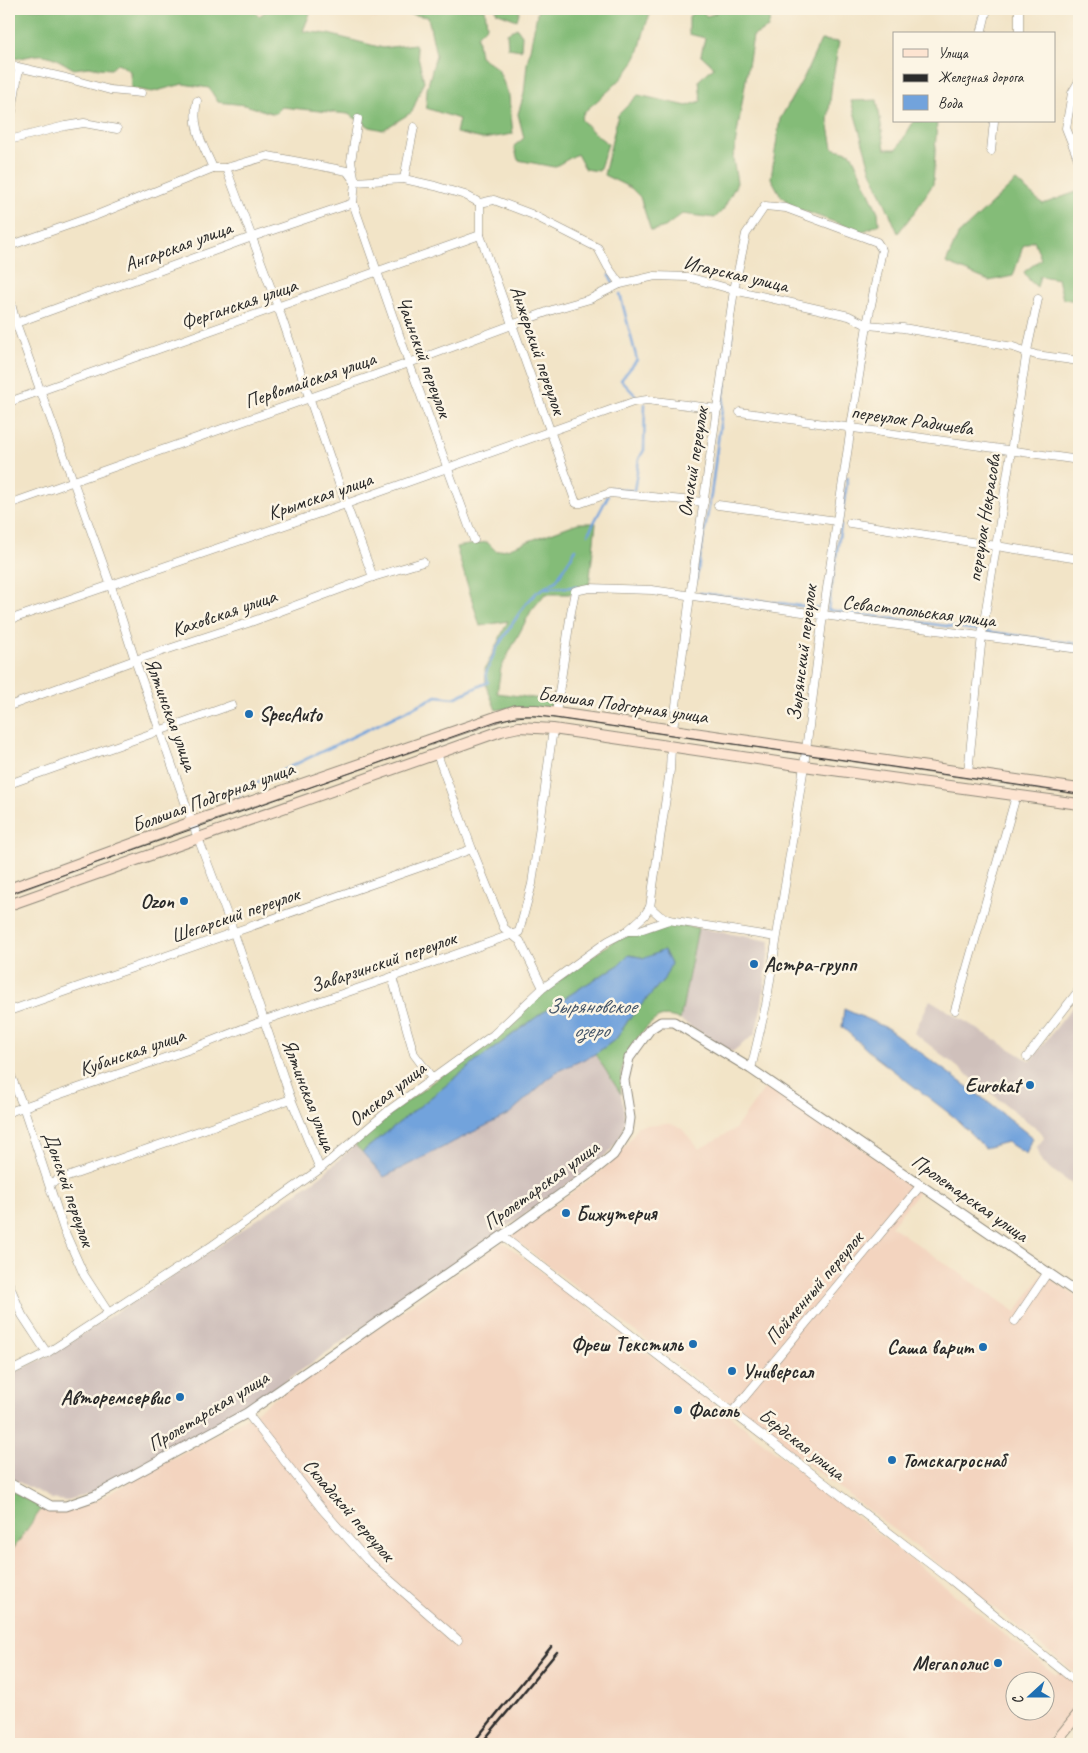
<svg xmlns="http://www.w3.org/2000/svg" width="1088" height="1753" font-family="Caveat,sans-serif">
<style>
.built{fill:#f3d4bf;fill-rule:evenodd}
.industrial{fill:#cfc0bb}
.forest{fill:#84bc78;stroke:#587452}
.water{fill:#72a3dc;stroke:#4e6784}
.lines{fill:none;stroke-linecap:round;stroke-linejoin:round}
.stream{stroke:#72a3dc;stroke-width:2.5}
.minor-casing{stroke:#8e8879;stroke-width:9}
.tertiary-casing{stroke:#8e8879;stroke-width:11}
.secondary-casing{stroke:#8e8879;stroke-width:12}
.minor{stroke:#fff;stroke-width:8}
.tertiary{stroke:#fff;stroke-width:9}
.secondary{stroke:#fde4d1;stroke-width:10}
.tram{stroke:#2b2b2b;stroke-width:1}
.rail{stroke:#2b2b2b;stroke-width:2.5}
.poi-dot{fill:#1f6fb2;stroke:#fcf5e5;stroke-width:2}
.labels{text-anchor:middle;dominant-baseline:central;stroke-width:5;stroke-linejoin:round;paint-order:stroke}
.street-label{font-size:20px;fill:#2b2b2b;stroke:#fcf5e5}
.poi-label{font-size:20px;font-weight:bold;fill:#2b2b2b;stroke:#fcf5e5;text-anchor:start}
.water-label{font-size:21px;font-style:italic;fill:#445569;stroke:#fcf5e5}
</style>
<rect width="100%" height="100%" fill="#fcf5e5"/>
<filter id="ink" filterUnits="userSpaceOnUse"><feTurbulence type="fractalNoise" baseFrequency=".02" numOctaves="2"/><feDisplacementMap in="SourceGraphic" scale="10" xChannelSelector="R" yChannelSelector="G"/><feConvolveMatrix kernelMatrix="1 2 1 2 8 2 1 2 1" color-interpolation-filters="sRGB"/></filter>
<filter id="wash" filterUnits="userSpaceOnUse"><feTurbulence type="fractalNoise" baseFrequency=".0096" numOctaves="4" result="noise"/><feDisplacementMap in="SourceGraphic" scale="20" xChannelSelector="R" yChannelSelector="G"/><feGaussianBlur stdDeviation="1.12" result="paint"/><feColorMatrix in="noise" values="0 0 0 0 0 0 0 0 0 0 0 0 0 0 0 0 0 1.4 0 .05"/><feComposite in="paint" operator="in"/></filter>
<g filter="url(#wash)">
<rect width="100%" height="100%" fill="#f2e4c7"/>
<g class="built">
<path d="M334 9H379L377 19Z"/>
<path d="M767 1085 921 1189 891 1226 1016 1312 1043 1273 1079 1298V1676L953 1575 510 1236 595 1176 616 1158 634 1134 637 1126 666 1123 676 1125 682 1129 699 1149 735 1129Z"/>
<path d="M503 1242 729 1415 1056 1675 1060 1670 1076 1685 1079 1695 1077 1705 1046 1744H9V1555L42 1508 48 1511 67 1512 98 1500 248 1417ZM1016 1680H1046V1710H1016Z"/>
</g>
<g class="industrial">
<path d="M698 928 770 941 762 1004 755 1034 732 1052 680 1020Z"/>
<path d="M1079 999V1189L1042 1163 1037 1147 1044 1138 1042 1133 914 1033 930 1000 1030 1061Z"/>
<path d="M595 1054 621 1094 625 1118 623 1131 617 1142 610 1151 589 1169 243 1411 93 1492 65 1501 52 1499 9 1477V1375L48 1356 216 1248 322 1175 355 1145 384 1177 509 1114 556 1072Z"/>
</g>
<g class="forest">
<path d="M9 9H252L259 16 269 9H302L311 11 303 31 328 34 383 48 415 44 424 81 412 112 383 130 370 127 348 114 282 107 275 114 245 105 218 102 209 88 183 84 152 92 131 88 130 71 118 63 111 69 88 67 74 69C63 63 50 53 37 55 26 56 19 60 9 58Z"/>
<path d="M408 9H485L487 26 477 36 480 56 498 69 509 96 513 134 483 139 456 133 459 119 426 108 427 89 436 55 428 17 408 14Z"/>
<path d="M496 9H520L517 20 496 12Z"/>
<path d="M538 9H653C644 24 643 40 637 56 627 78 602 96 584 112L581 119 592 131 608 144 599 171 585 169 577 154 554 167 518 160 514 146 524 138 518 114 524 94 527 64Z"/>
<path d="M699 9 707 16 716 13 717 9H772L768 28 753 36 733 158 737 183 723 210 715 218 682 214 665 227 651 231 640 197 631 188 604 175 618 115 638 95 687 106 701 101 699 80 714 67 701 55 705 38 689 34V16Z"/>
<path d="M517 28 522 35 521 50 508 48 507 33Z"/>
<path d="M821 40 839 42 832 83 828 121 833 148 851 153 878 212 879 224 862 232 793 207 781 196 771 178 780 119 804 77Z"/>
<path d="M877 100 885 149H897L914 121H937L933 184 916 210 898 233 870 168 851 101Z"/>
<path d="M1016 181 1043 204 1079 191V301L1063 299 1058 279 1040 276 1037 287 1030 281 1024 272 1041 259 1034 240 1023 246 1013 276 989 281 946 263 958 235Z"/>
<path d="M578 523H596L589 586 569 594H545L531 611 501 668 497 693 555 701 554 710 515 707 496 710 486 685 485 669 508 621 480 626 456 547 487 542 496 551 507 549Z"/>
<path d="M670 923 698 928 680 1020C675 1017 666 1015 660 1017 650 1020 628 1049 624 1059 621 1071 620 1082 621 1094L595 1054 616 1039 629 1019 664 979 645 958 629 955 619 965 585 985 542 1013 478 1060 362 1152 355 1145 391 1114 434 1081 496 1038 544 991 611 943 627 936Z"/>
<path d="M9 1489 42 1508 9 1555Z"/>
</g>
<g class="water">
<path d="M664 950 671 964 664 979 629 1019 616 1039 595 1054 556 1072 509 1114 384 1177 362 1152 478 1060 542 1013 585 985 619 965 629 955 645 958Z"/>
<path d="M844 1009 887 1028 984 1099 1033 1138 1026 1154 1007 1142 985 1148 954 1117 873 1055 842 1027Z"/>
</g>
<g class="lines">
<g class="stream">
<path d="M609 275 614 284"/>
<path d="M620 294 637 360 621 380 637 397"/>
<path d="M611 488 634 491 639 459 644 450 645 404"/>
<path d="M841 520 848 477"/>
<path d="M841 525 828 610 1079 644"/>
<path d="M588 534 608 496"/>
<path d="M696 581 711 495 732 332"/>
<path d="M545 588 577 587"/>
<path d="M700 593 818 608"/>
<path d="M226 805 236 801 242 790 437 696 454 698 488 682 486 673 496 649 524 606 537 592 556 581 576 549"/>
</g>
</g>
</g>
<g filter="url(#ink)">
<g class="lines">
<defs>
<g id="minor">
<path d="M981 34 987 9"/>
<path d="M1019 34V9"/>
<path d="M9 65 66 78 110 90 141 93"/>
<path d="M1079 81 1072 93 1066 128 1079 161"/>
<path d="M197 101C191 127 203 145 213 168"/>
<path d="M358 119 351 161 355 182 353 203 409 363 474 540"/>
<path d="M9 122 12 111 19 68"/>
<path d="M9 138 13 139 65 126 84 123 117 129"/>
<path d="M991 151 994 121"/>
<path d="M226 168 278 307 346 504 373 577"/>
<path d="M404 179 414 127"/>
<path d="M480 203V235L576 503H581L610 493 704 502"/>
<path d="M9 246 97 215 213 168H226L268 156 347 171 355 182 404 179 435 186 465 195 480 203 494 200 531 214 598 248 608 267 620 284 655 276 688 277 734 290 849 316 867 325 903 328 1013 347 1036 355 1079 361"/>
<path d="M9 296 16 323 111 586 135 660 192 822 234 933 291 1099 320 1169"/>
<path d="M16 323 252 237 353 203"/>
<path d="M9 402 480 235"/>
<path d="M740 412 1079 460"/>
<path d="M9 504 409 363 555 309 590 299 620 284"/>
<path d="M718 505 837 521"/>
<path d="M850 523 1079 559"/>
<path d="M9 620 346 504 633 402 647 400 718 409"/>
<path d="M9 706 135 660 248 623 373 577 423 562"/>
<path d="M556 713 571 612 575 591 589 588 652 590 823 615 1079 649"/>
<path d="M673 729 690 596 734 290 746 234 765 206 786 208 877 242 882 250 867 325 851 427 823 615 804 766 766 1005 751 1069"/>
<path d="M437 754 472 849 504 928 520 941 543 988"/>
<path d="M968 773 982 635 1027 351 1038 299"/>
<path d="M9 784 232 705"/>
<path d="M669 920 660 916 650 907 670 770 671 747"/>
<path d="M627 931 644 916 650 907"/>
<path d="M392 977 414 1054 432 1078"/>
<path d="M955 1010 1016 796"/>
<path d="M9 1011 472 849"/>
<path d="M1027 1057 1079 990"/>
<path d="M9 1071 23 1106 64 1230 84 1275 108 1312"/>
<path d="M9 1112 196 1047 265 1020 392 977 519 932 532 884 553 729"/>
<path d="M50 1183 291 1099"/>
<path d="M502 1236 951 1580 1079 1684"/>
<path d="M9 1284 22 1315 47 1353"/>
<path d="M1015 1321 1048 1272"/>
<path d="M9 1372 47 1353 213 1245 320 1169 388 1111 493 1035 543 988 608 941 627 931H637L669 920 776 937"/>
<path d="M733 1411 921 1185"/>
<path d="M247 1413 321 1508 367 1560 458 1640"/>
</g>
<path id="tertiary" d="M9 1483 51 1506H66L95 1496 247 1413 502 1236 592 1172 613 1155 628 1132 630 1118 624 1080 629 1058 650 1029 661 1022H674L751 1069 1079 1294"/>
<g id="secondary">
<path d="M9 889 192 822 516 710H536L1079 789"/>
<path d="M9 905 501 731 519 727 553 729 804 766 1079 804"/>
<path d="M1054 1744 1079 1713"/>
</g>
</defs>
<use href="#minor" class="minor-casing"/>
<use href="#tertiary" class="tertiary-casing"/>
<use href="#secondary" class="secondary-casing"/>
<use href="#minor" class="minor"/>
<use href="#tertiary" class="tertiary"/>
<use href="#secondary" class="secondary"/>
<path class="tram" d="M9 894 497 721C521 715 531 715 555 718L1079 794"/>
<g class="rail">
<path d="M484 1740 557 1652"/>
<path d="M472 1744 551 1647"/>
</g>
</g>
</g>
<g class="poi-dot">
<circle cx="249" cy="714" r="5"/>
<circle cx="184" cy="901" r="5"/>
<circle cx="754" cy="964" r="5"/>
<circle cx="1030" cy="1085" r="5"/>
<circle cx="566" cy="1213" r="5"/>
<circle cx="693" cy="1344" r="5"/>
<circle cx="983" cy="1347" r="5"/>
<circle cx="732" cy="1371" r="5"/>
<circle cx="180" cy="1397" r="5"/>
<circle cx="678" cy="1410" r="5"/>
<circle cx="892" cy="1460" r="5"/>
<circle cx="998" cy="1663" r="5"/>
</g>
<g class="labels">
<g class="street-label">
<text transform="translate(178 246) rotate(-20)">Ангарская улица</text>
<text transform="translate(736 274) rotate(13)">Игарская улица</text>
<text transform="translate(239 304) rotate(-19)">Ферганская улица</text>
<text transform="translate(538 350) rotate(71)">Анжерский переулок</text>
<text transform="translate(424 357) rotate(70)">Чаинский переулок</text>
<text transform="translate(310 380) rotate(-19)">Первомайская улица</text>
<text transform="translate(912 420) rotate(8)">переулок Радищева</text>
<text transform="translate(693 462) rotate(-81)">Омский переулок</text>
<text transform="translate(320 496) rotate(-19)">Крымская улица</text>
<text transform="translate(984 518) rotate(-81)">переулок Некрасова</text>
<text transform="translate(919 611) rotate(7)">Севастопольская улица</text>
<text transform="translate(224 613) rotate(-19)">Каховская улица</text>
<text transform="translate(802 653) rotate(-83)">Зырянский переулок</text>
<text transform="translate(623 705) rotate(8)">Большая Подгорная улица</text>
<text transform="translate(171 714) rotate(70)">Ялтинская улица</text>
<text transform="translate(213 797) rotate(-20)">Большая Подгорная улица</text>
<text transform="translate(235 915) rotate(-19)">Шегарский переулок</text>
<text transform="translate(383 962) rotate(-19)">Заварзинский переулок</text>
<text transform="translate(132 1052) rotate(-19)">Кубанская улица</text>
<text transform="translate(387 1094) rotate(-38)">Омская улица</text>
<text transform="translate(309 1095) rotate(69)">Ялтинская улица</text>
<text transform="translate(541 1185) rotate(-36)">Пролетарская улица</text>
<text transform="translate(69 1189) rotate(71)">Донской переулок</text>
<text transform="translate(970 1198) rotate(35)">Пролетарская улица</text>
<text transform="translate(814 1288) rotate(-50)">Пойменный переулок</text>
<text transform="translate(208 1411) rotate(-31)">Пролетарская улица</text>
<text transform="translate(802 1444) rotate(38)">Бердская улица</text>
<text transform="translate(349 1510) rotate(49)">Складской переулок</text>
</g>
<g class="poi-label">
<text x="259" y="714">SpecAuto</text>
<text x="174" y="901" text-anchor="end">Ozon</text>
<text x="764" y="964">Астра-групп</text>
<text x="1020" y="1085" text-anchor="end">Eurokat</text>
<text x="576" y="1213">Бижутерия</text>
<text x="683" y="1344" text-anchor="end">Фреш Текстиль</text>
<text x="973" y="1347" text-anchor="end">Саша варит</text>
<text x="742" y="1371">Универсал</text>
<text x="170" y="1397" text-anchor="end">Авторемсервис</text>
<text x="688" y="1410">Фасоль</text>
<text x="902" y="1460">Томскагроснаб</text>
<text x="988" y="1663" text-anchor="end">Мегаполис</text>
</g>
<g class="water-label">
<text x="591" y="1006">Зыряновское<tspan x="591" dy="24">озеро</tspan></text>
</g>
</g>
<rect width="1088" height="1753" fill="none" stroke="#fcf5e5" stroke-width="30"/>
<rect x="893" y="32" width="162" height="90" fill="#fcf5e5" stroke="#a8a49b"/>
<rect x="903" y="49" width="25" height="8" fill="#fde4d1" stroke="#a8a49b"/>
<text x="938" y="58" font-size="15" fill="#2b2b2b">Улица</text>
<rect x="903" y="74" width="25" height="8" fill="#2b2b2b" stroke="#a8a49b"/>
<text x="938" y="82" font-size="15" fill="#2b2b2b">Железная дорога</text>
<rect x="903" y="95" width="25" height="15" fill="#72a3dc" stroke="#a8a49b"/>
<text x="938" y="108" font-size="15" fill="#2b2b2b">Вода</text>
<g transform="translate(1030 1696) rotate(249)"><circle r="24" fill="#fcf5e5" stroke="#a8a49b"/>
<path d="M0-4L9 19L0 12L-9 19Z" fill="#1f6fb2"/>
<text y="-8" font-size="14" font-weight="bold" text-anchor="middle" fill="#2b2b2b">С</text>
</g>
</svg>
